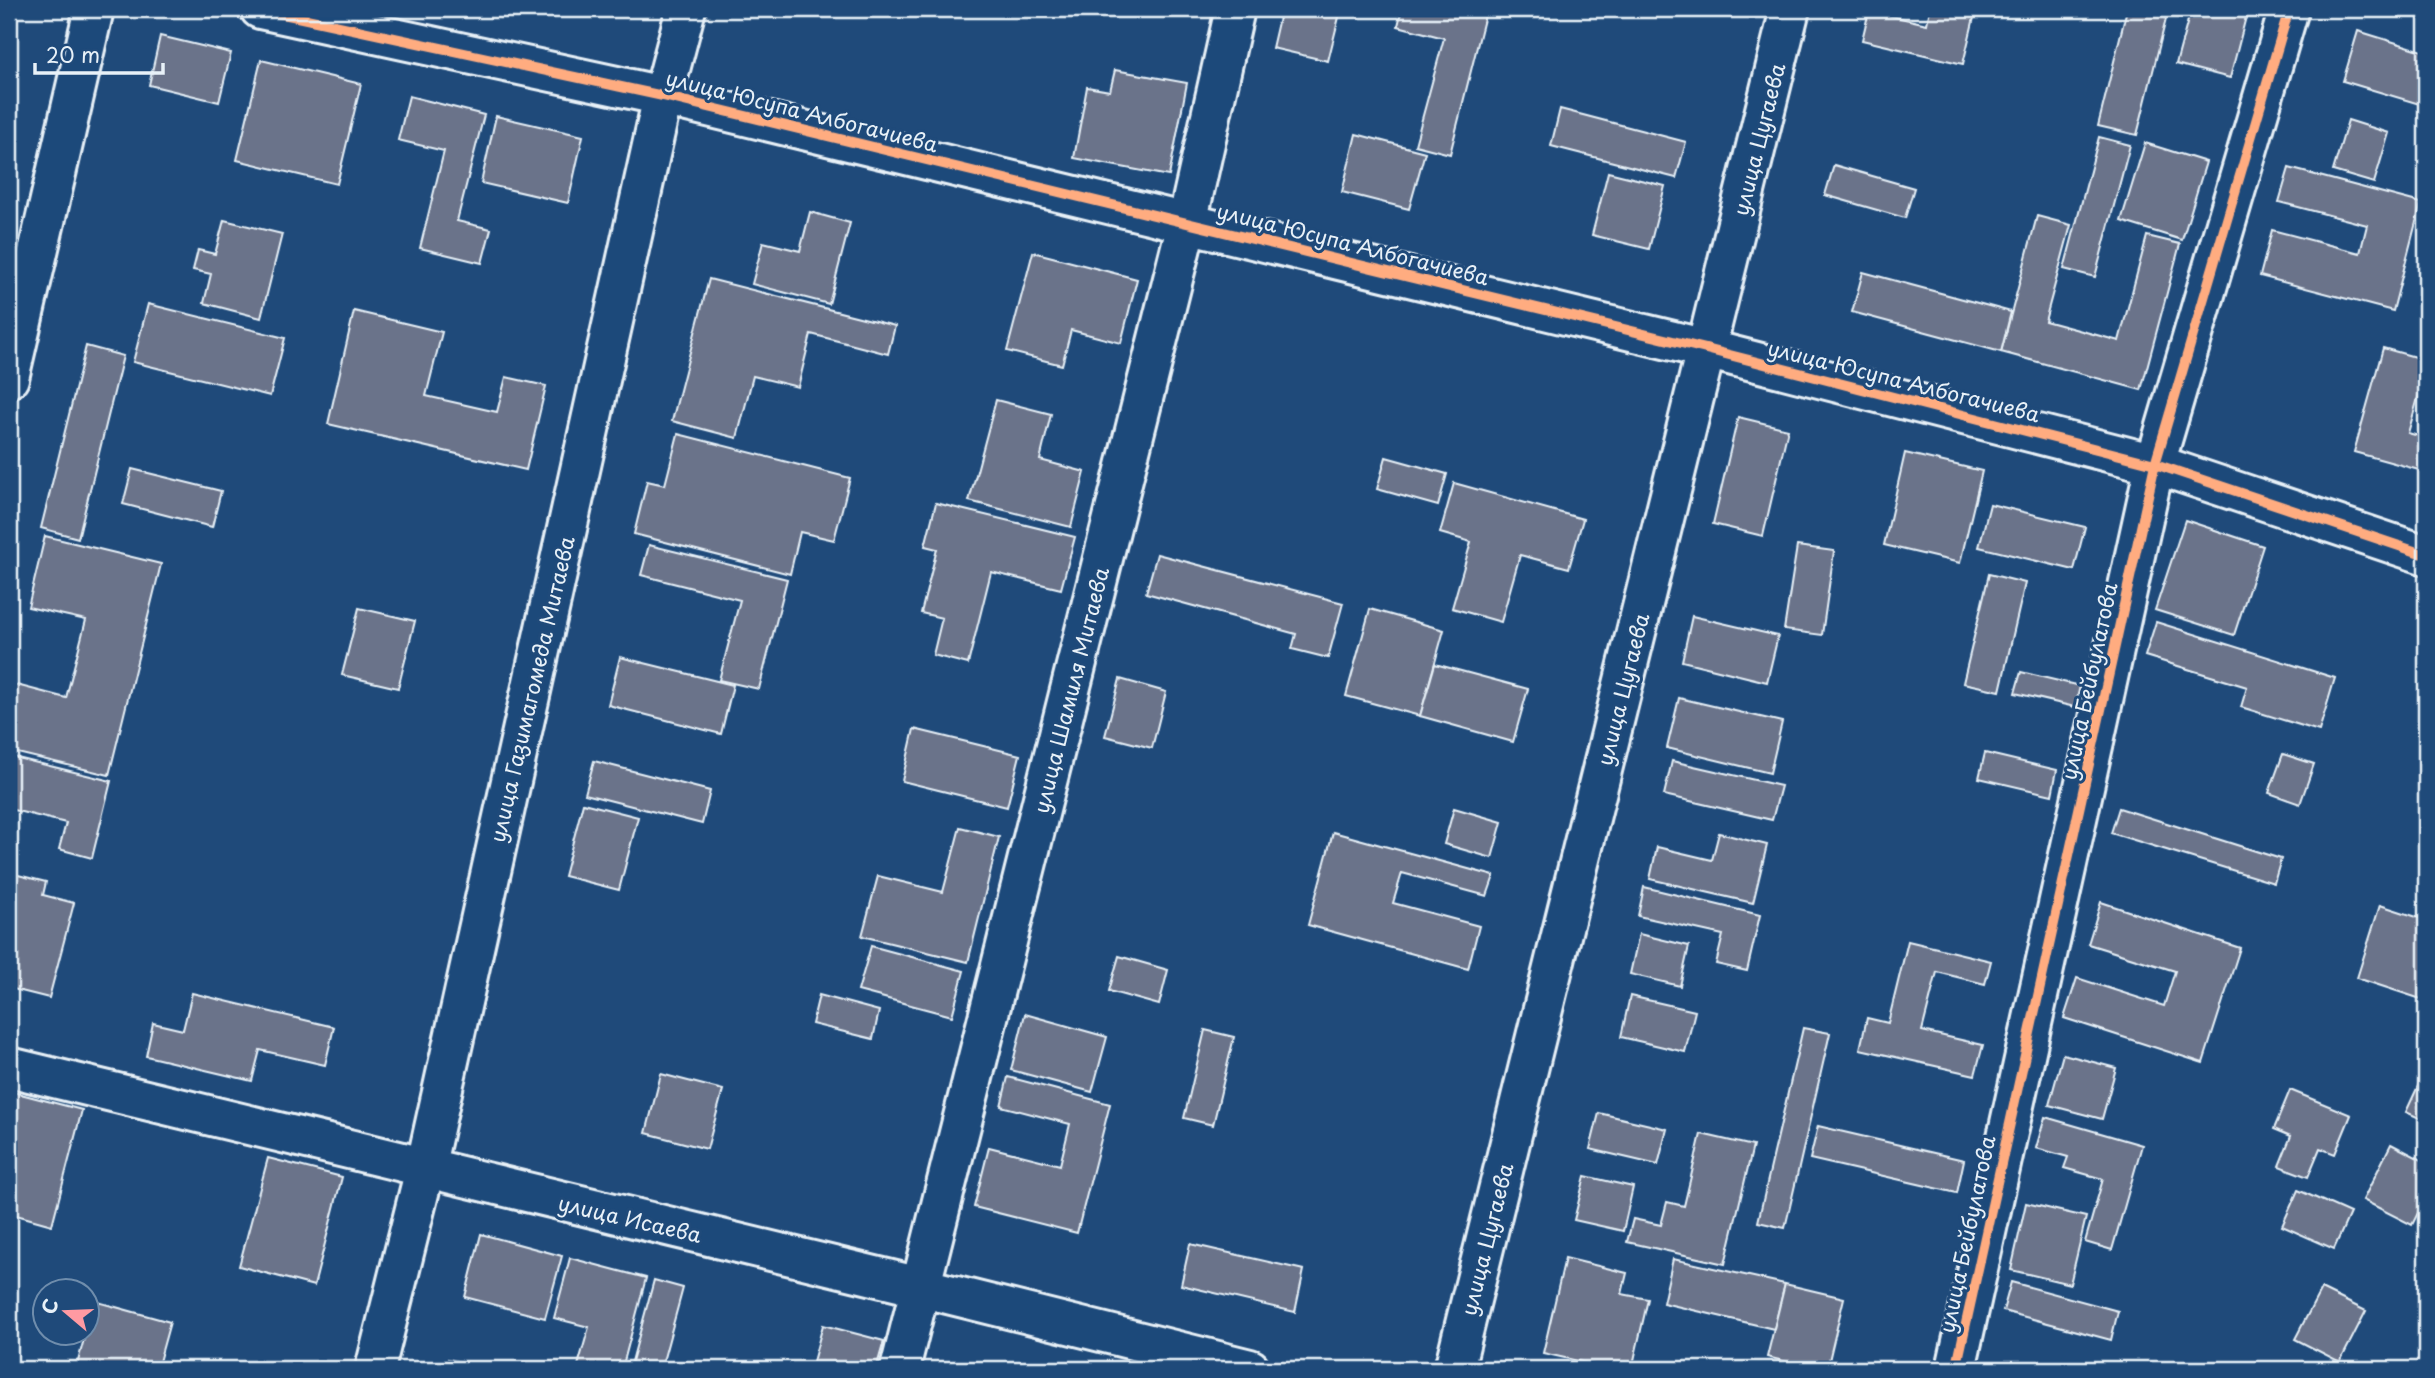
<svg xmlns="http://www.w3.org/2000/svg" width="2435" height="1378" font-family="'Playpen Sans',sans-serif">
<style>
.building{fill:#6a738a;stroke:#e8f1f8;stroke-width:2}
.lines{fill:none;stroke-linecap:round;stroke-linejoin:round}
.street-casing{stroke:#e8f1f8;stroke-width:44}
.street{stroke:#1f4a7a;stroke-width:38}
.cycleway-casing{stroke:#1f4a7a;stroke-width:15}
.cycleway{stroke:#ffac80;stroke-width:10}
.labels{text-anchor:middle;dominant-baseline:central;stroke-width:6;stroke-linejoin:round;paint-order:stroke}
.street-label{font-size:21px;fill:#e8f1f8;stroke:#1f4a7a}
</style>
<rect width="100%" height="100%" fill="#1f4a7a"/>
<filter id="ink" filterUnits="userSpaceOnUse"><feTurbulence type="fractalNoise" baseFrequency=".0143" numOctaves="2"/><feDisplacementMap in="SourceGraphic" scale="14" xChannelSelector="R" yChannelSelector="G"/><feConvolveMatrix kernelMatrix="1 2 1 2 8 2 1 2 1" color-interpolation-filters="sRGB"/></filter>
<g filter="url(#ink)">
<g class="building">
<path d="M1281 9H1341L1328 61 1272 48Z"/>
<path d="M1402 9H1477L1486 11 1450 154 1415 145 1444 38 1398 26Z"/>
<path d="M1930 9H1976L1963 64 1862 40 1869 11 1927 24Z"/>
<path d="M2127 9H2144L2167 15 2137 135 2098 126Z"/>
<path d="M2191 9H2248L2230 78 2176 64Z"/>
<path d="M2358 31 2426 52V106L2343 81Z"/>
<path d="M160 36 231 53 219 102 149 85Z"/>
<path d="M261 60 361 84 337 184 237 160Z"/>
<path d="M1115 70 1187 83 1169 176 1074 158 1087 87 1110 91Z"/>
<path d="M409 96 484 115 457 221 491 229 482 263 420 248 444 151 398 140Z"/>
<path d="M1560 109 1686 142 1676 178 1551 146Z"/>
<path d="M496 116 583 136 568 203 481 183Z"/>
<path d="M2348 120 2389 133 2374 183 2333 171Z"/>
<path d="M1356 134 1425 152 1409 209 1342 192Z"/>
<path d="M2099 137 2130 145 2095 277 2064 269Z"/>
<path d="M2145 143 2206 162 2182 240 2121 221Z"/>
<path d="M1834 165 1914 188 1905 218 1825 195Z"/>
<path d="M2289 168 2421 203 2393 311 2260 276 2272 230 2360 253 2367 225 2279 202Z"/>
<path d="M1608 172 1665 186 1649 249 1592 235Z"/>
<path d="M810 212 850 223 829 304 752 284 763 242 800 251Z"/>
<path d="M2037 216 2071 225 2045 321 2119 341 2147 236 2180 244 2141 390 2001 352Z"/>
<path d="M224 220 282 234 261 318 204 303 211 274 193 270 198 250 215 254Z"/>
<path d="M1033 252 1137 279 1121 343 1071 330 1062 365 1007 351Z"/>
<path d="M1863 272 2011 312 2001 352 1852 312Z"/>
<path d="M709 279 895 326 888 354 811 334 798 387 753 376 737 438 672 421Z"/>
<path d="M148 304 285 338 270 396 133 362Z"/>
<path d="M354 311 442 332 426 396 497 412 506 377 546 386 526 470 328 424Z"/>
<path d="M86 346 123 356 78 538 41 528Z"/>
<path d="M2383 348 2426 360V370L2408 433 2426 438V472L2354 452Z"/>
<path d="M996 400 1051 414 1040 460 1085 472 1071 527 969 501Z"/>
<path d="M1738 417 1788 429 1763 536 1713 524Z"/>
<path d="M678 434 850 478 834 540 800 532 790 574 634 534 647 481 665 485Z"/>
<path d="M1905 453 1982 471 1960 563 1884 545Z"/>
<path d="M1386 457 1447 474 1438 506 1377 489Z"/>
<path d="M132 469 221 491 212 527 123 504Z"/>
<path d="M1454 483 1583 519 1569 568 1520 555 1501 622 1452 608 1471 542 1440 533Z"/>
<path d="M936 503 1075 537 1061 589 991 572 968 664 933 655 942 618 921 613 937 549 925 546Z"/>
<path d="M1990 504 2085 527 2074 570 1979 547Z"/>
<path d="M2185 520 2263 546 2234 635 2155 610Z"/>
<path d="M45 536 161 564 109 775 9 751V683L66 698 86 620 28 607Z"/>
<path d="M649 545 787 579 759 689 719 680 740 600 641 575Z"/>
<path d="M1797 546 1834 551 1822 635 1784 630Z"/>
<path d="M1157 554 1343 603 1328 658 1292 649 1296 634 1146 593Z"/>
<path d="M1989 574 2025 583 2000 691 1963 683Z"/>
<path d="M359 608 415 621 398 688 342 675Z"/>
<path d="M1370 609 1444 630 1420 716 1346 696Z"/>
<path d="M1692 616 1778 636 1767 682 1682 661Z"/>
<path d="M2156 622 2335 678 2319 731 2241 707 2247 687 2145 656Z"/>
<path d="M620 657 733 685 721 734 608 705Z"/>
<path d="M1435 664 1528 689 1513 742 1420 716Z"/>
<path d="M2021 672 2080 686 2075 707 2015 693Z"/>
<path d="M1120 679 1166 692 1152 748 1105 736Z"/>
<path d="M1679 698 1782 722 1770 773 1667 748Z"/>
<path d="M914 729 1020 755 1007 807 902 781Z"/>
<path d="M1985 753 2057 770 2052 795 1979 778Z"/>
<path d="M2283 754 2314 764 2300 804 2269 793Z"/>
<path d="M9 756 111 781 92 858 59 849 66 823 9 809Z"/>
<path d="M594 761 710 791 702 824 585 794Z"/>
<path d="M1672 761 1781 786 1772 820 1664 795Z"/>
<path d="M583 803 638 817 619 890 564 876Z"/>
<path d="M1454 808 1502 822 1492 858 1444 844Z"/>
<path d="M2119 808 2281 859 2274 883 2111 833Z"/>
<path d="M960 827 999 837 968 962 862 936 878 876 943 892Z"/>
<path d="M1333 832 1494 876 1487 896 1402 873 1393 903 1479 926 1468 969 1308 925Z"/>
<path d="M1719 833 1767 845 1753 903 1650 879 1657 847 1712 860Z"/>
<path d="M10 873 46 882 43 895 74 903 49 998 9 988Z"/>
<path d="M1644 887 1760 915 1747 971 1716 964 1723 935 1638 916Z"/>
<path d="M2101 902 2240 948 2203 1063 2064 1018 2077 978 2164 1006 2175 971 2088 944Z"/>
<path d="M2380 905 2426 920V994L2424 1000 2357 978Z"/>
<path d="M1639 934 1689 946 1680 986 1630 974Z"/>
<path d="M1908 941 1991 961 1985 984 1937 972 1922 1031 1983 1045 1975 1075 1860 1049 1867 1018 1888 1023Z"/>
<path d="M871 946 964 971 952 1016 858 991Z"/>
<path d="M1119 956 1168 970 1159 1005 1109 991Z"/>
<path d="M192 993 334 1027 325 1065 260 1050 252 1081 146 1056 153 1023 183 1030Z"/>
<path d="M819 995 879 1011 873 1039 812 1024Z"/>
<path d="M1630 996 1695 1011 1685 1052 1621 1037Z"/>
<path d="M1025 1014 1107 1037 1092 1092 1011 1070Z"/>
<path d="M1803 1028 1830 1033 1785 1228 1758 1222Z"/>
<path d="M1205 1030 1234 1037 1213 1125 1184 1118Z"/>
<path d="M2063 1054 2116 1068 2102 1119 2049 1105Z"/>
<path d="M2426 1069V1121L2406 1112Z"/>
<path d="M661 1074 723 1090 707 1149 646 1133Z"/>
<path d="M1008 1077 1110 1104 1077 1233 974 1207 989 1147 1060 1165 1070 1124 1001 1106Z"/>
<path d="M2290 1090 2351 1115 2335 1154 2320 1148 2308 1177 2279 1166 2291 1136 2274 1129Z"/>
<path d="M9 1091 82 1110 52 1225 9 1213Z"/>
<path d="M1599 1113 1667 1129 1658 1165 1590 1149Z"/>
<path d="M2045 1117 2142 1145 2112 1250 2085 1242 2103 1179 2064 1168 2068 1157 2036 1148Z"/>
<path d="M1818 1126 1964 1160 1957 1193 1810 1159Z"/>
<path d="M1701 1134 1753 1146 1725 1264 1627 1242 1633 1219 1661 1225 1667 1202 1684 1206Z"/>
<path d="M2391 1144 2426 1162V1197L2412 1225 2363 1200Z"/>
<path d="M268 1158 342 1177 314 1286 239 1266Z"/>
<path d="M1585 1176 1633 1187 1623 1231 1574 1220Z"/>
<path d="M2298 1190 2350 1213 2334 1249 2282 1226Z"/>
<path d="M2026 1203 2086 1217 2070 1284 2011 1270Z"/>
<path d="M481 1234 562 1256 545 1318 465 1297Z"/>
<path d="M1190 1244 1304 1270 1295 1312 1181 1285Z"/>
<path d="M570 1258 646 1278 622 1369H577L589 1327 554 1318Z"/>
<path d="M1565 1258 1627 1273 1622 1294 1648 1299 1632 1369H1613L1543 1353Z"/>
<path d="M1673 1259 1785 1284 1774 1329 1663 1303Z"/>
<path d="M654 1280 683 1288 661 1369H630Z"/>
<path d="M2011 1282 2118 1311 2111 1340 2003 1311Z"/>
<path d="M1785 1284 1844 1298 1827 1369H1816L1767 1357Z"/>
<path d="M2321 1289 2366 1311 2340 1362 2295 1339Z"/>
<path d="M94 1301 170 1322 157 1369H76Z"/>
<path d="M823 1325 884 1341 876 1369H811Z"/>
<path d="M448 1359 482 1367 481 1369H445Z"/>
<path d="M947 1363 981 1369H946Z"/>
</g>
<g class="lines">
<defs>
<g id="street">
<path d="M260 9 663 96 1706 349 2155 464 2426 555"/>
<path d="M9 378 94 9"/>
<path d="M9 1067 920 1287 1250 1369"/>
<path d="M375 1369 425 1169 663 96 686 9"/>
<path d="M900 1369 1187 223 1235 9"/>
<path d="M1454 1369 1790 9"/>
<path d="M1956 1369 2155 464 2289 9"/>
</g>
</defs>
<use href="#street" class="street-casing"/>
<use href="#street" class="street"/>
<defs>
<g id="cycleway">
<path d="M260 9 663 96 1706 349 2155 464 2426 555"/>
<path d="M1956 1369 2155 464 2289 9"/>
</g>
</defs>
<use href="#cycleway" class="cycleway-casing"/>
<use href="#cycleway" class="cycleway"/>
</g>
</g>
<g class="labels">
<g class="street-label">
<text transform="translate(802 110) rotate(14)">улица Юсупа Албогачиева</text>
<text transform="translate(1758 139) rotate(-76)">улица Цугаева</text>
<text transform="translate(1353 243) rotate(14)">улица Юсупа Албогачиева</text>
<text transform="translate(1904 380) rotate(14)">улица Юсупа Албогачиева</text>
<text transform="translate(2088 681) rotate(-78)">улица Бейбулатова</text>
<text transform="translate(531 689) rotate(-77)">улица Газимагомеда Митаева</text>
<text transform="translate(1622 689) rotate(-76)">улица Цугаева</text>
<text transform="translate(1070 690) rotate(-76)">улица Шамиля Митаева</text>
<text transform="translate(630 1218) rotate(13)">улица Исаева</text>
<text transform="translate(1966 1234) rotate(-78)">улица Бейбулатова</text>
<text transform="translate(1486 1239) rotate(-76)">улица Цугаева</text>
</g>
</g>
<rect width="2435" height="1378" fill="none" stroke="#1f4a7a" stroke-width="35"/>
<rect x="18" y="18" width="2400" height="1343" fill="none" stroke="#e8f1f8" stroke-width="2.5" filter="url(#ink)"/>
<g transform="translate(66 1312) rotate(289)"><circle r="33" fill="#1f4a7a" stroke="#6f8dac" stroke-width="2"/>
<path d="M0-5L12 26L0 18L-12 26Z" fill="#ff9aa2"/>
<text y="-10" font-size="19" font-weight="bold" text-anchor="middle" fill="#e8f1f8">С</text>
</g>
<path d="M35 63v10h128v-10" fill="none" stroke="#e8f1f8" stroke-width="3.5"/>
<text x="46" y="63" font-size="21" fill="#e8f1f8" stroke="#1f4a7a" stroke-width="5" paint-order="stroke">20 m</text>
</svg>
